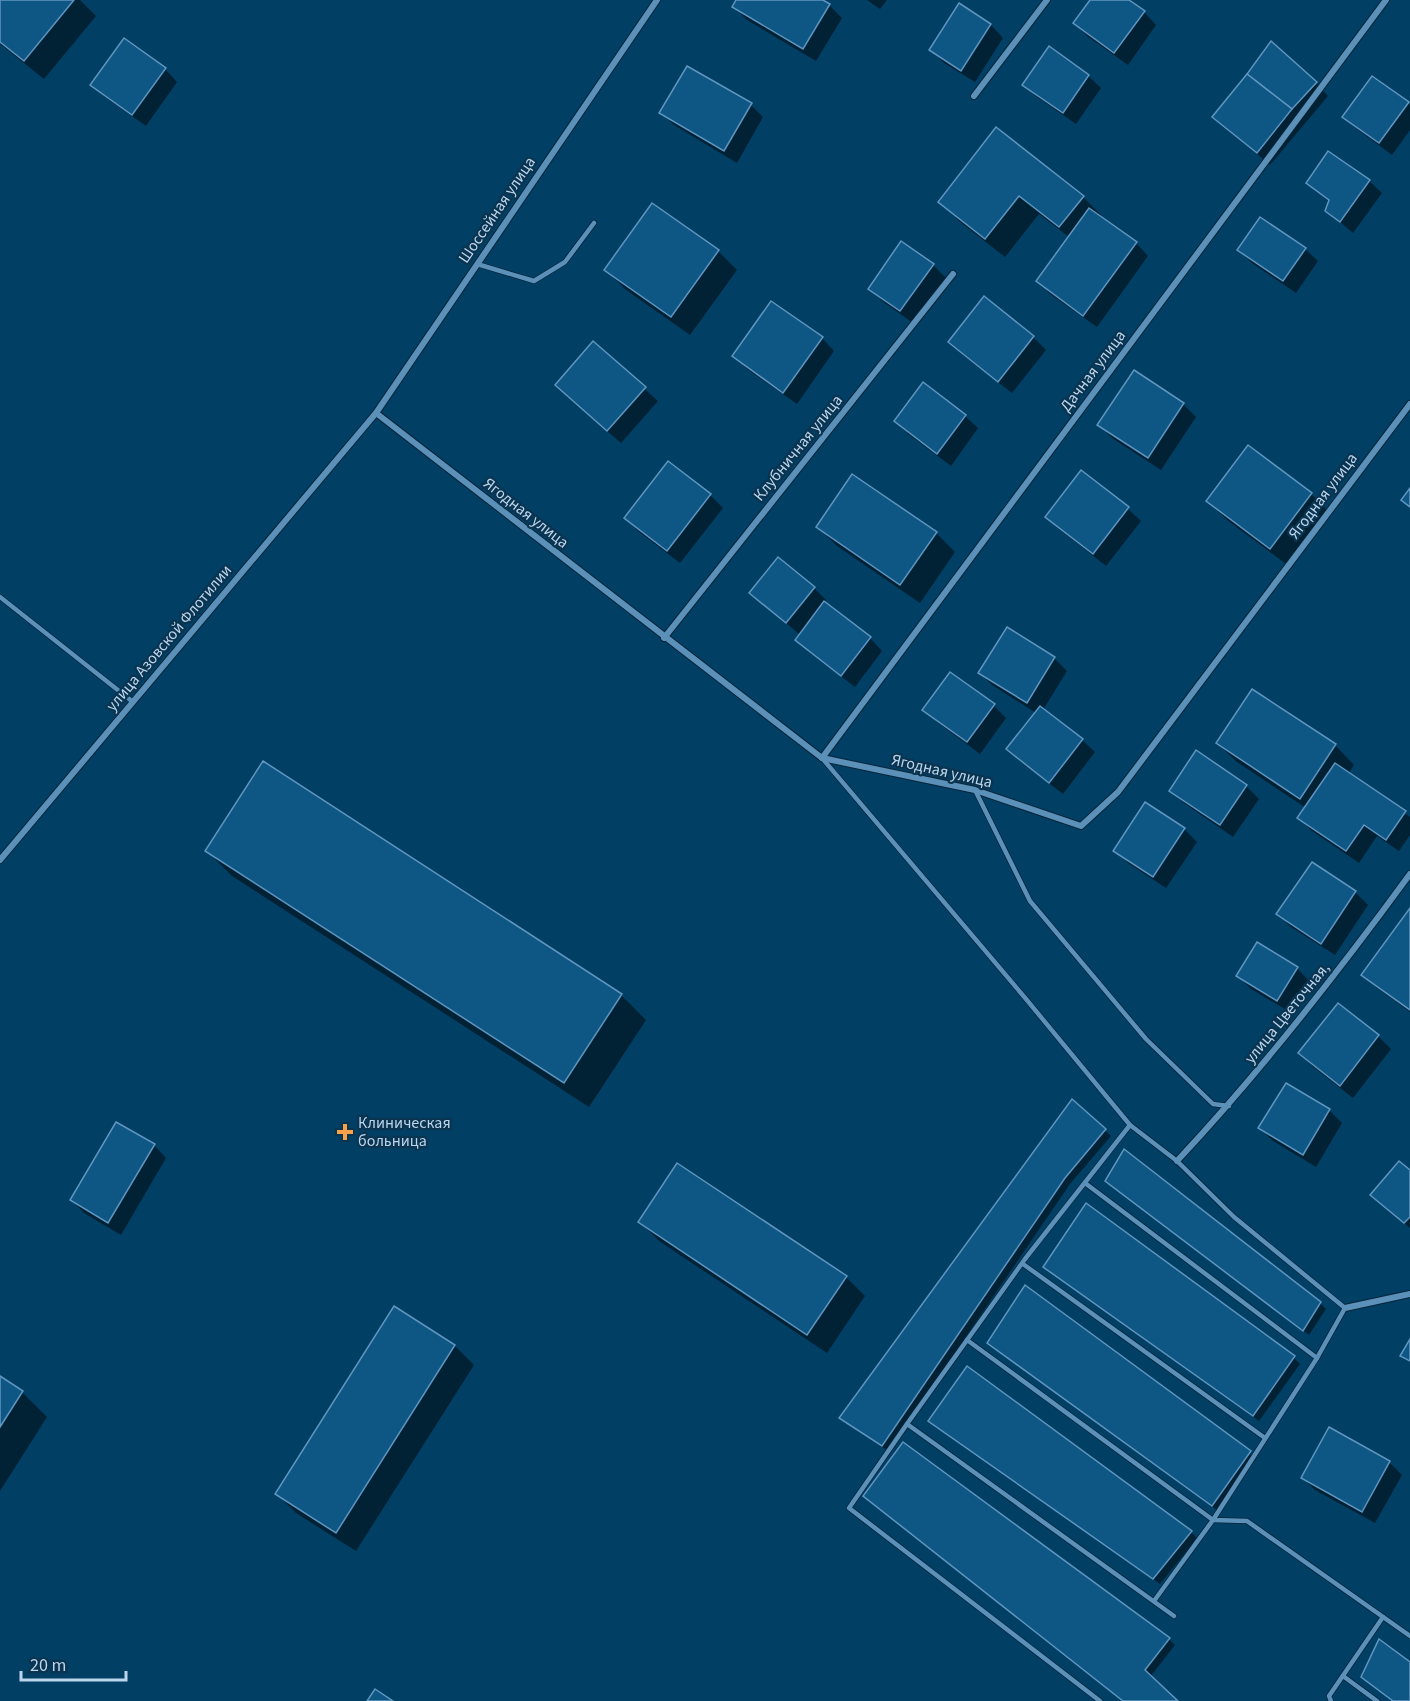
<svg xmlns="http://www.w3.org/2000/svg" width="1410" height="1701" font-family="'Source Sans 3',sans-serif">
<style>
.shadow{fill:#0007}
.building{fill:#0e5785;stroke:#6095bf;stroke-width:1.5}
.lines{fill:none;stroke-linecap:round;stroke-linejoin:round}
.service-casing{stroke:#082539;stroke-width:6}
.minor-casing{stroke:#082539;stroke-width:8}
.service{stroke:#5b90b9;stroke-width:4.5}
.minor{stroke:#5b90b9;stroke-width:6}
.poi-dot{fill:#f7a149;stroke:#0a3450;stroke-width:2}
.labels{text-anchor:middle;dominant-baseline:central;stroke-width:4.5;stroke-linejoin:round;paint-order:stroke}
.street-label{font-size:16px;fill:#bbd5ec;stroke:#0a3450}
.poi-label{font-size:16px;fill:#bbd5ec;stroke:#0a3450;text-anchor:start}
</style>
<rect width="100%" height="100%" fill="#023f64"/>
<g class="shadow">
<path d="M0 0H80L96 16 44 79 0 44Z"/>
<path d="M738 0H820L829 5 842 18 816 61 747 20 734 7Z"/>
<path d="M867 0H887L880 9Z"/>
<path d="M1091 0H1127L1144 12 1156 25 1128 65 1087 36 1075 23Z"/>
<path d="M960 5 991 25 1003 38 975 82 944 63 931 50Z"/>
<path d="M165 69 177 82 146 126 105 97 92 84Z"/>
<path d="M1088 76 1101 88 1076 124 1037 97 1024 85Z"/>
<path d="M1316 83 1328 96 1270 165 1214 117Z"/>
<path d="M1408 103 1410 105V130L1392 155 1357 129 1344 117Z"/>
<path d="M751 105 763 117 737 163 674 125 661 112Z"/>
<path d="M996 129 1083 197 1102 216 1100 218 1136 243 1148 256 1097 327 1050 294 1038 281 1069 237 1039 214 1005 257 959 221 940 201Z"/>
<path d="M1369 181 1382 193 1353 233 1327 211 1330 202 1308 183Z"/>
<path d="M1305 249 1318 261 1296 293 1252 263 1239 250Z"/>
<path d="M718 251 737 270 690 335 625 289 606 270Z"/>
<path d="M933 265 946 278 913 323 882 301 870 288Z"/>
<path d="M984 298 1033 337 1046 350 1012 393 963 355 950 342Z"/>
<path d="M822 338 834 351 797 404 747 369 734 356Z"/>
<path d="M593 343 658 401 621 443 569 398Z"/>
<path d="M1183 404 1196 417 1161 470 1112 438 1099 425Z"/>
<path d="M965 416 978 428 951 466 908 434 896 421Z"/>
<path d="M668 463 711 496 723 508 680 563 638 531 626 518Z"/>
<path d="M1082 472 1128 509 1141 521 1106 566 1059 529 1047 517Z"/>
<path d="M1311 494 1330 513 1290 567 1227 520 1208 501Z"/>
<path d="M818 527 936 533 955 552 920 603 837 546Z"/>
<path d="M814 588 826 600 824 603 870 638 882 651 855 687 809 652 797 640 800 635 751 592Z"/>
<path d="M1007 629 1054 658 1067 671 1043 710 1082 740 1095 752 1063 794 1021 762 1008 749 1036 713 992 685 980 673Z"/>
<path d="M1252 691 1335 745 1354 765 1348 774 1410 817V835L1399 851 1377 836 1359 863 1312 831 1299 818 1306 808 1237 762 1217 743Z"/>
<path d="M994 706 1006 718 980 754 937 722 924 710Z"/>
<path d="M1197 753 1246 786 1259 799 1233 837 1184 803 1171 791Z"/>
<path d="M1146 804 1184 829 1197 842 1166 888 1128 863 1115 850Z"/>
<path d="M207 851 621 995 646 1020 589 1107 232 876Z"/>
<path d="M1355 892 1368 905 1335 955 1291 927 1278 914Z"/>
<path d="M1410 911V1012L1376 987 1363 974Z"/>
<path d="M1297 968 1309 981 1290 1012 1251 989 1238 976Z"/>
<path d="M1338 1005 1378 1036 1391 1049 1353 1098 1312 1066 1300 1053Z"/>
<path d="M1286 1085 1329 1110 1342 1123 1316 1167 1273 1141 1260 1128Z"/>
<path d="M1072 1101 1111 1136 1070 1184 888 1451 841 1418Z"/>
<path d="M154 1145 166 1158 121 1235 84 1213 72 1200Z"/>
<path d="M678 1165 846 1277 865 1296 827 1353 659 1241 640 1222Z"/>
<path d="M1410 1172V1228L1372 1195Z"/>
<path d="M1113 1187 1320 1303 1326 1309 1309 1335Z"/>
<path d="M1051 1272 1294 1358 1300 1364 1259 1421Z"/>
<path d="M1026 1287 1256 1459 1218 1511 995 1349Z"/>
<path d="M455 1346 474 1365 356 1551 296 1513 277 1494Z"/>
<path d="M0 1378 22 1392 47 1417 0 1491Z"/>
<path d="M930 1421 1191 1532 1197 1538 1160 1584Z"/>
<path d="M903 1444 1169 1639 1175 1645 1150 1677 1176 1701H1124Z"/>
<path d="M1389 1462 1402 1475 1375 1523 1315 1490 1303 1478Z"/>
</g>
<g class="building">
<path d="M0 0H74L24 61 0 42Z"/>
<path d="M736 0H823L830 4 803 49 732 7Z"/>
<path d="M1090 0H1129L1145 11 1114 53 1073 23Z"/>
<path d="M959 3 991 24 961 71 929 50Z"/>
<path d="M124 38 166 68 132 115 90 85Z"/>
<path d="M1271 41 1317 82 1292 109 1247 74Z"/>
<path d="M1049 46 1089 75 1063 113 1022 85Z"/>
<path d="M687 66 752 103 724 151 659 113Z"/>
<path d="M1247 74 1292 109 1257 153 1212 117Z"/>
<path d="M1372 76 1409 102 1379 143 1342 117Z"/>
<path d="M996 127 1084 196 1059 227 1019 196 985 239 938 202Z"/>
<path d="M1328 151 1370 180 1340 222 1325 211 1329 200 1306 183Z"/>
<path d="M652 203 719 250 671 317 604 270Z"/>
<path d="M1089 208 1137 242 1083 316 1036 281Z"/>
<path d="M1260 217 1306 248 1283 281 1237 250Z"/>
<path d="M901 241 934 264 900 311 868 289Z"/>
<path d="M984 296 1034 336 998 382 948 342Z"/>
<path d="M771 301 823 337 783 393 732 356Z"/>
<path d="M593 341 646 387 607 431 555 385Z"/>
<path d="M1134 370 1184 403 1148 458 1097 425Z"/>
<path d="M923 382 966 415 937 454 894 421Z"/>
<path d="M1248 445 1312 493 1270 549 1206 501Z"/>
<path d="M668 461 711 494 667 551 624 518Z"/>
<path d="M1081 470 1129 507 1093 554 1045 517Z"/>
<path d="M852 474 937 532 900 585 816 527Z"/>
<path d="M1410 488V507L1401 500Z"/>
<path d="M778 557 815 587 786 623 749 593Z"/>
<path d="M824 601 871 637 841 676 795 640Z"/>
<path d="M1007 627 1055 657 1027 703 978 673Z"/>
<path d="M950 672 995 704 967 742 922 710Z"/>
<path d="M1252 689 1336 744 1300 799 1216 743Z"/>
<path d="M1040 706 1083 739 1049 783 1006 749Z"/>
<path d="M1196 750 1247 785 1220 825 1169 791Z"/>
<path d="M263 761 622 994 564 1083 205 851Z"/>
<path d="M1335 763 1406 811 1386 840 1364 825 1346 851 1297 818Z"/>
<path d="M1145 802 1185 828 1153 877 1113 851Z"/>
<path d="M1312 862 1356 891 1321 944 1276 914Z"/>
<path d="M1410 908V1010L1361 975Z"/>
<path d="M1257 942 1298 967 1277 1001 1236 976Z"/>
<path d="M1338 1003 1379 1035 1340 1086 1298 1053Z"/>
<path d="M1286 1083 1330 1109 1303 1155 1258 1128Z"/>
<path d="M1072 1099 1106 1129 1065 1178 882 1446 839 1418Z"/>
<path d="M116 1122 155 1144 108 1223 70 1200Z"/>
<path d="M1124 1149 1321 1302 1303 1331 1105 1181Z"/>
<path d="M1399 1161 1410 1170V1217L1404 1223 1370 1195Z"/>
<path d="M677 1163 847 1276 807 1335 638 1222Z"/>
<path d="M1086 1203 1295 1356 1253 1416 1043 1267Z"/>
<path d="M1025 1285 1251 1451 1212 1506 987 1343Z"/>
<path d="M394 1306 455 1345 336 1533 275 1494Z"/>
<path d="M1410 1339V1361L1400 1356Z"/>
<path d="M967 1366 1192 1531 1153 1579 928 1421Z"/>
<path d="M0 1376 23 1391 0 1427Z"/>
<path d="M1329 1427 1390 1461 1362 1512 1301 1478Z"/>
<path d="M903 1442 1170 1638 1145 1670 1178 1701H1123L863 1496Z"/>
<path d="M1379 1639 1410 1662V1701H1393L1361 1677Z"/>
<path d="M375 1689 393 1701H367Z"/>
</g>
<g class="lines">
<defs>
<g id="service">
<path d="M477 264 534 281 565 262 594 223"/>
<path d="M0 597 133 702"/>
<path d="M822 758 1026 999 1130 1125 1177 1161 1234 1217 1345 1308 1317 1358 1213 1520 1247 1521 1410 1636"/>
<path d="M975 790 1030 901 1146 1039 1213 1104 1229 1106"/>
<path d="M1085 1183 1317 1358"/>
<path d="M1023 1264 1265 1438"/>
<path d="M967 1340 1213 1520 1154 1601"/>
<path d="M907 1424 1025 1259 1130 1125"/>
<path d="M1343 1676 1377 1701"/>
<path d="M1100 1701 849 1508 907 1424 1174 1616"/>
<path d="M1331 1701 1329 1696 1383 1617"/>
</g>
<g id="minor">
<path d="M974 96 1047 0"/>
<path d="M376 413 822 758 975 790 1081 826 1118 792 1410 404"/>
<path d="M664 638 953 274"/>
<path d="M822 758 1386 0"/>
<path d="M0 860 376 413 657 0"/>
<path d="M1177 1161C1261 1071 1337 974 1410 874"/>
<path d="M1345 1308 1410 1294"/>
</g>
</defs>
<use href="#service" class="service-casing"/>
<use href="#minor" class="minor-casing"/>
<use href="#service" class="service"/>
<use href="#minor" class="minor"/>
</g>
<path class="poi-dot" d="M342 1123h6v6h6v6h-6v6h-6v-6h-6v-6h6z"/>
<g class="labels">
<g class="street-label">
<text transform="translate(497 210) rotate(-56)">Шоссейная улица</text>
<text transform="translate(1093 371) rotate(-53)">Дачная улица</text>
<text transform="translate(798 448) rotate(-51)">Клубничная улица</text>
<text transform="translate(1323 496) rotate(-53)">Ягодная улица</text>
<text transform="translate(526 513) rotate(38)">Ягодная улица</text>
<text transform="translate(169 638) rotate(-50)">улица Азовской Флотилии</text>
<text transform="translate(942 771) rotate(13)">Ягодная улица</text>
<text transform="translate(1287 1013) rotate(-51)">улица Цветочная,</text>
</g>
<g class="poi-label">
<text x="358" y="1123">Клиническая<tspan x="358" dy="18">больница</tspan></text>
</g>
</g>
<path d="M21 1671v9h105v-9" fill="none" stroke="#bbd5ec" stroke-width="3"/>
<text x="30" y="1671" font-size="18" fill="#bbd5ec" stroke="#0a3450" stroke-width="4.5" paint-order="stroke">20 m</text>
</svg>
